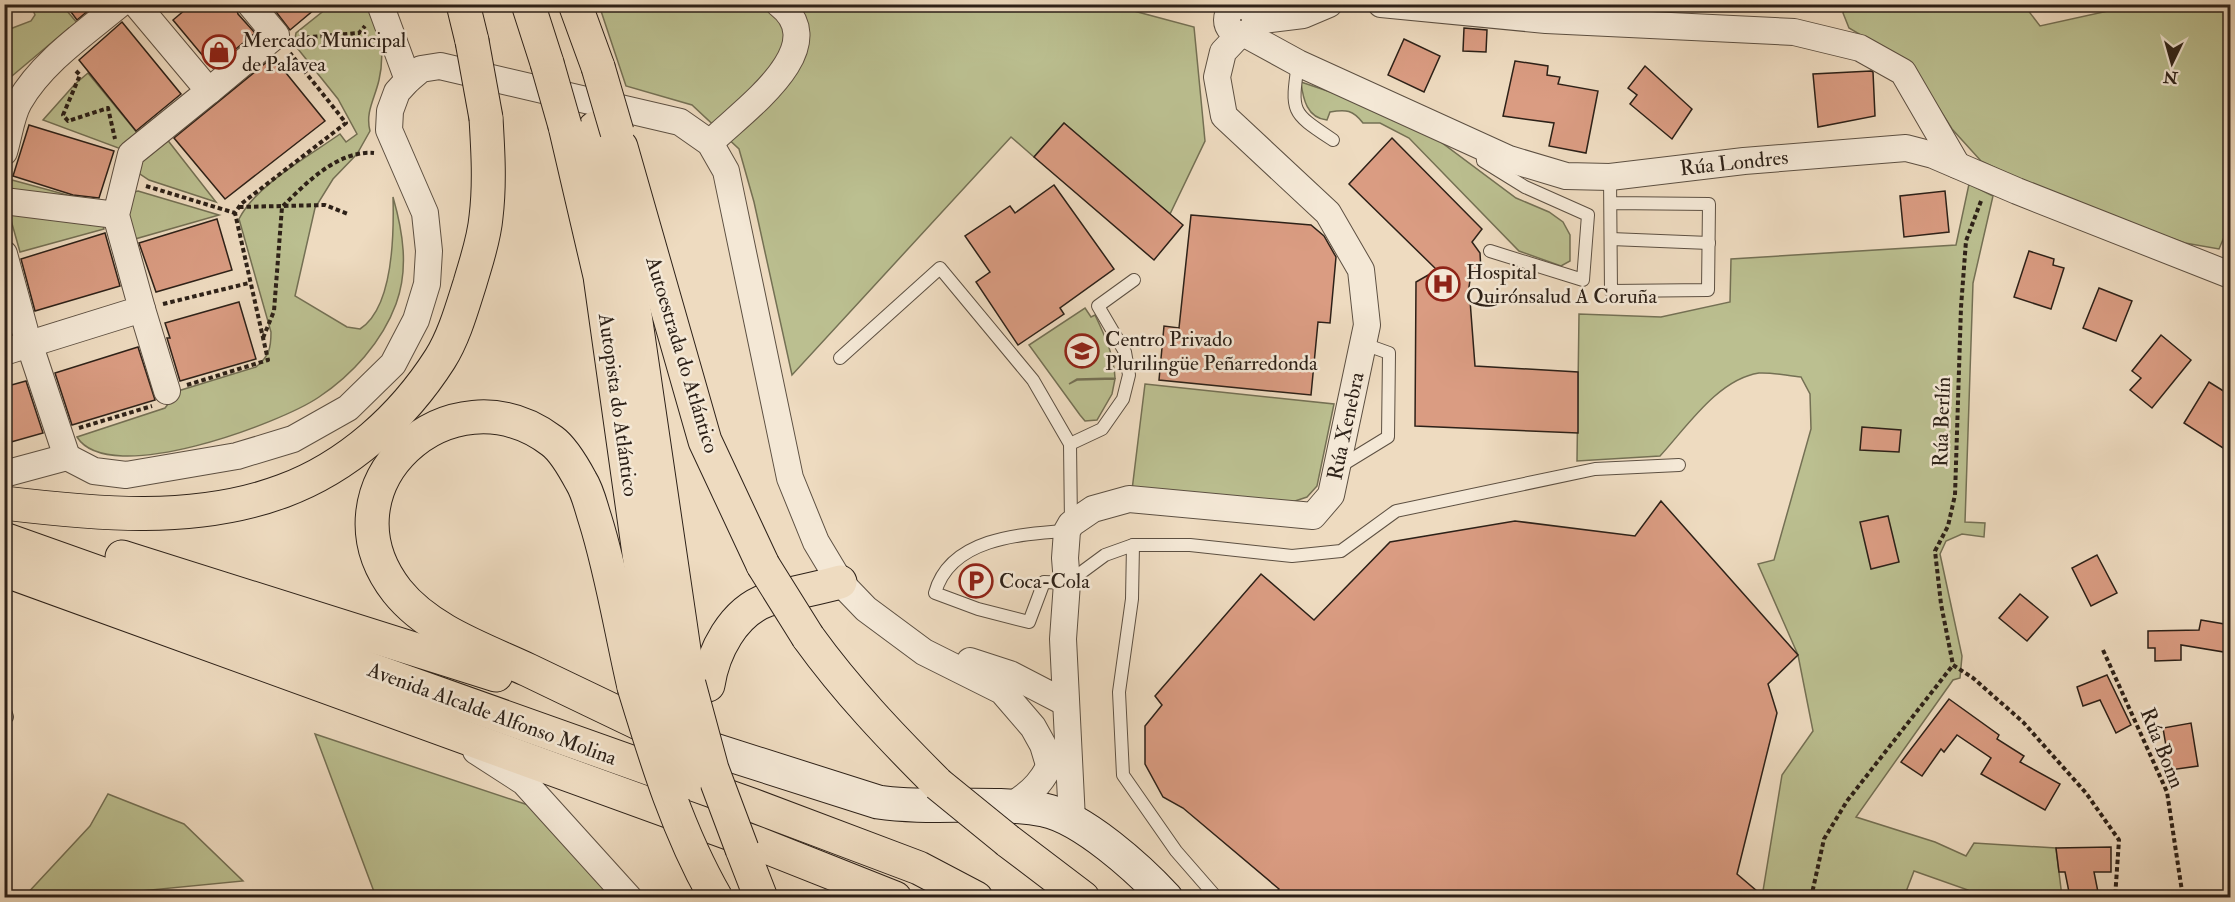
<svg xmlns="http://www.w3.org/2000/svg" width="2235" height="902" font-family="'IM FELL Double Pica',serif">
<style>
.green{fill:#bbbf90;stroke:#747054;stroke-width:1.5}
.building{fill:#da9c82;stroke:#2d2118;stroke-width:1.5}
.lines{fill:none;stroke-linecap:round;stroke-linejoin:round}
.lane-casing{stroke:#5d5042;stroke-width:14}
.street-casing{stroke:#5d5042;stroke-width:28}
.secondary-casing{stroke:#2d2118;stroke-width:35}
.highway-casing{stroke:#2d2118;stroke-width:35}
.path{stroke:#2d2118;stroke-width:4;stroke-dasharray:4.5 3;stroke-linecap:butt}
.lane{stroke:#f4e8d6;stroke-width:12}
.street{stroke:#f4e8d6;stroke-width:26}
.secondary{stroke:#f4e8d6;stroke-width:33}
.highway{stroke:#eedbc0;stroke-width:33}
.highway-bridge-casing{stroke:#2d2118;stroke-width:35;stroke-linecap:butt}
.highway-bridge{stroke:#eedbc0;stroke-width:33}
.labels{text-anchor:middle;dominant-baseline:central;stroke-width:5;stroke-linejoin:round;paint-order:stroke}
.poi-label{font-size:21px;fill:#2d2118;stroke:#f4e8d6;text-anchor:start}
.street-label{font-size:21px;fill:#2d2118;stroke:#f4e8d6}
</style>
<rect width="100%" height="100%" fill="#eedbc0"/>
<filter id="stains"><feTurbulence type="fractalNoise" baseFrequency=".00333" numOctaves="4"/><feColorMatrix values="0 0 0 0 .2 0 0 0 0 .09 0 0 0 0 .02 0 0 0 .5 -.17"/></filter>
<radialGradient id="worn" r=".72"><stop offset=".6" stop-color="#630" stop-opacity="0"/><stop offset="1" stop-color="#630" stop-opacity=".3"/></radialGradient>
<g class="green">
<path d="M1845 4 2024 5 2040 26 2135 5H2230V223L2219 249 2185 243 2059 198 1981 161 1952 129 1920 78 1888 51 1849 28 1843 13Z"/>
<path d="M31 5H62L78 24 71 30 69 28 12 76 5 67V35L10 29 31 21 35 15Z"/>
<path d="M331 5H371C380 28 385 55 379 80 375 98 365 112 370 131L357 154 333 179 315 208 295 296 347 327 360 329C394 307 394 233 393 197 403 232 409 269 396 304 382 342 352 375 319 397 281 423 109 488 77 437L165 408 178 391 256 367C269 356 271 349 271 332L239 219C256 185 309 156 340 134L346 142 357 134 338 99 294 44 296 33Z"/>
<path d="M599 5H1139L1134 11 1194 27 1205 141 1170 214 1064 123 1034 157 1011 137 792 375 754 202 739 149 692 105 626 86Z"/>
<path d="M88 73 139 135 121 149 43 120 75 84Z"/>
<path d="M1301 82 1357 101 1430 134 1516 198 1549 212 1563 222 1570 235V261L1561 266 1519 251 1409 138 1380 123H1363C1353 110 1346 109 1330 112L1327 120C1307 118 1303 99 1301 82Z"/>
<path d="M166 138 216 202 149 180 137 172 136 164Z"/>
<path d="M12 180 97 203 104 229 20 252 7 206Z"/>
<path d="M1969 184 1993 196 1973 283 1965 522 1985 523 1984 537 1962 534 1946 541 1940 554 1962 656 1960 678 1953 680 1856 817 1935 842 1966 856 1974 843 2056 848 2062 897H1969L1968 890 1914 871 1904 897H1762L1782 775 1813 731 1798 655 1758 564 1774 560 1811 429 1810 394 1801 377C1788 376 1771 372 1759 373 1718 379 1686 428 1660 456L1577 461 1579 314 1661 317 1730 302 1731 259 1956 245Z"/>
<path d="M138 191 219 215 135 239 124 207 130 193Z"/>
<path d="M1085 308 1091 317 1095 315C1105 336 1114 355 1115 378L1077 379 1069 384 1077 380 1115 379 1112 394 1097 420 1085 421 1080 415 1029 345Z"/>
<path d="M1145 384 1334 404 1317 486 1307 497 1289 503 1132 490Z"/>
<path d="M315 734 531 806 612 897H376Z"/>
<path d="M108 794 184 824 243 881 119 893 122 897H24L90 826Z"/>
</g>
<g class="building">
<path d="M65 4H96L77 20Z"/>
<path d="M192 4H235L238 14 255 33 213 68 173 20Z"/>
<path d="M270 4H321L290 30Z"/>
<path d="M122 22 181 94 136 131 79 60Z"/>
<path d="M1464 28 1487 30 1486 52 1463 51Z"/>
<path d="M1404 39 1440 56 1424 92 1388 75Z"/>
<path d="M273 57 325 121 225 199 174 138Z"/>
<path d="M1515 61 1548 66 1547 75 1560 77 1558 84 1598 91 1586 153 1549 146 1554 123 1503 116Z"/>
<path d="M1645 66 1692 109 1672 139 1630 104 1637 95 1628 88Z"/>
<path d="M1871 71 1873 72 1875 116 1818 127 1813 74Z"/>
<path d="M1064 123 1183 225 1154 260 1034 157Z"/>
<path d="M29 125 114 151 99 198 73 195 13 176Z"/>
<path d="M1392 138 1482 229 1472 242 1480 253 1481 271 1471 274 1469 287 1475 366 1578 372V433L1415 426 1416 282 1437 270 1349 184Z"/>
<path d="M1054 185 1114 269 1060 308 1064 314 1018 345 976 282 990 272 965 236 1010 206 1015 213Z"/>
<path d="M1945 191 1949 232 1904 237 1900 196Z"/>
<path d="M1191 215 1311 225 1324 236 1336 257 1330 323 1318 322 1311 395 1159 380 1164 326 1179 328Z"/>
<path d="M217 219 232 270 156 292 139 243Z"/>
<path d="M105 233 120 286 35 311 21 259Z"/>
<path d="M2029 251 2054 259 2053 265 2064 268 2051 309 2014 297Z"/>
<path d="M2099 288 2132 301 2116 341 2083 328Z"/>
<path d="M239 302 256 359 180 381 167 338H170L165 323Z"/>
<path d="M2161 335 2191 360 2152 408 2130 390 2141 378 2132 371Z"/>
<path d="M138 347 155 400 72 425 55 373Z"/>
<path d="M26 381 43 433 4 444V387Z"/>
<path d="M2209 382 2230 395V436L2223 448 2184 423Z"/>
<path d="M1862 427 1901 430 1899 452 1860 450Z"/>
<path d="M1661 501 1798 655 1768 684 1777 713 1737 874 1764 897H1272L1279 889 1183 808 1163 797 1145 764V726L1162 705 1155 696 1261 574 1314 620 1390 542 1515 521 1635 536Z"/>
<path d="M1888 516 1899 562 1871 569 1860 522Z"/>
<path d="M2097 555 2117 593 2091 606 2072 568Z"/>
<path d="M2020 594 2048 617 2027 641 1999 618Z"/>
<path d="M2201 620 2230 625V653L2181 645V660L2155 661V648H2148V631L2199 630Z"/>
<path d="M2107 675 2131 725 2116 733 2100 700 2083 706 2077 687Z"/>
<path d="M1949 699 1999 735 1997 739 2024 756 2020 762 2060 784 2045 810 1981 774 1991 758 1957 735 1944 752 1941 749 1922 776 1901 762Z"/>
<path d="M2191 723 2198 766 2170 770 2163 728Z"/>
<path d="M2111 847V872H2094L2099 897H2070L2065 872H2059L2056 848Z"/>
</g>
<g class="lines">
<defs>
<g id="lane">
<path d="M1298 63C1291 113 1291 112 1333 140"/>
<path d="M1482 148 1483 161 1525 187 1588 215 1583 280 1490 251"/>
<path d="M1610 177 1611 291 1708 290 1709 204 1611 203"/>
<path d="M1611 239 1709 243"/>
<path d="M840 358 940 268 1033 380 1070 444 1071 523"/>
<path d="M1070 444 1102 429 1123 399 1129 375 1125 352 1098 306 1134 280"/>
<path d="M1339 467 1388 437 1389 353 1364 344"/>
<path d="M1067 531C1020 534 950 538 935 593L978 609 1029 622 1044 582 1067 583 1105 555 1133 545 1132 599 1119 692 1123 775 1176 851 1217 898"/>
<path d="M1133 545H1190L1292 556 1341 551 1396 511 1595 469 1679 465"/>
<path d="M4 708 7 717 4 718"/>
</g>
<g id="street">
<path d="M380 4 408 80"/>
<path d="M1381 4 1546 20 1794 32 1860 48 1903 72 1957 165"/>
<circle cx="1241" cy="20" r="14"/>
<path d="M1256 21 1303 15 1329 4"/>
<path d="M1245 34 1298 63 1509 159 1566 176 1610 177 1744 161 1906 148 1933 155 2017 191 2230 275"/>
<path d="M209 91 276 35 250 4"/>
<path d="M710 143C738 114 836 48 779 4"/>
<path d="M4 152C9 136 11 116 19 102 42 62 85 33 120 4"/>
<path d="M4 201 116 215"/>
<path d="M4 254 25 331 67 457"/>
<path d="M142 309 167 391"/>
<path d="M4 352 142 309 116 215 131 154 209 91 136 4"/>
<path d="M67 457 94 471 126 475 237 456 293 439 348 408 393 364 416 320 427 284 429 251 425 213 389 130 390 111 397 92 408 80 421 69 440 66 680 122 710 143 726 171 790 478 816 542 840 582 866 609 924 652 1002 691 1033 727 1043 745 1050 768"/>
<path d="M4 474 67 457"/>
<path d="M970 661 1010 674 1066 703"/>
<path d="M476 751 524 782 629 898"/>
<path d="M1010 806C1033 793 1046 778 1055 753"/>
<path d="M1072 820 1063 639 1067 583 1065 558 1067 531 1071 524 1093 509 1129 499 1313 516 1331 495 1367 325 1361 270 1328 213 1224 116 1217 77 1223 52 1240 34"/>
</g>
<path id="secondary" d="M683 740 878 802C933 810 989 800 1044 810 1083 818 1139 869 1166 898"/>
<g id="highway">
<path d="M463 4 472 41"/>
<path d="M528 4 547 63"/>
<path d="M575 4 598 67"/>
<path d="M565 126 600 276 650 632 663 686"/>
<path d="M595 128 635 315 689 684"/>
<path d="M621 147 705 441 763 565"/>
<path d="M4 503C95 514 195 524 283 491 348 467 403 417 440 359 454 337 462 308 470 283 476 262 484 240 486 217 490 184 488 151 486 118"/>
<path d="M4 539 752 805 919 868 976 898"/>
<path d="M122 557 496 675"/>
<path d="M4 570 759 844 895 898"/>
<path d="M808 637C847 691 891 737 938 784"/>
<path d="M708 685C713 652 733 612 767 600 790 593 816 589 840 582"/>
<path d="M634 687C621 631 612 573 595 519 591 507 588 492 581 481 574 468 563 449 552 441 450 364 316 487 397 591 429 631 483 649 528 670 569 690 610 709 651 729"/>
<path d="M1008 841 1083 898"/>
<path d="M742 849 761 898"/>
</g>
</defs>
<use href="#lane" class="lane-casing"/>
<use href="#street" class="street-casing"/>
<use href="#secondary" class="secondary-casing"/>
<use href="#highway" class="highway-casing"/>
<g class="path">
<path d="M4 16 12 4"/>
<path d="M298 38 359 33 365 26"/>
<path d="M76 71 80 75 63 115 68 121 108 108 115 139"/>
<path d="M146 186 235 213"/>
<path d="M1981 201 1966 241 1961 307 1955 495 1948 526 1935 551 1941 604 1953 665 1973 678 2023 722 2086 793 2119 840 2115 898"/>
<path d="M239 207 325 205 348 214"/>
<path d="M163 304 249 283"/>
<path d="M263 338 274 311 282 207C306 183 338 150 374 153"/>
<path d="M187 385 268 360 235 213 241 204 346 123 290 53"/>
<path d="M79 428 152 406"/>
<path d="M2103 650 2167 792 2183 898"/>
<path d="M1811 898 1824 839 1847 801 1953 665"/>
</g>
<use href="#lane" class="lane"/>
<use href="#street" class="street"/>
<use href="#secondary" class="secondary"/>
<use href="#highway" class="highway"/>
<defs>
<g id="highway-bridge">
<path d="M472 41 486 118"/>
<path d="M547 63 565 126"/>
<path d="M598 67 617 132"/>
<path d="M763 565 808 637"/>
<path d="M689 684 712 769 742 849"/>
<path d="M663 686 685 783"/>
<path d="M634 687C656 759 678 832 716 898"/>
<path d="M938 784 1008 841"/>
</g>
</defs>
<use href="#highway-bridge" class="highway-bridge-casing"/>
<use href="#highway-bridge" class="highway-bridge"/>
</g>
<defs>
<symbol id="shop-ring" viewBox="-11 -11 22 22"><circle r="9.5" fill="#f4e8d6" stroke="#8f2418" stroke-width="1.5"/><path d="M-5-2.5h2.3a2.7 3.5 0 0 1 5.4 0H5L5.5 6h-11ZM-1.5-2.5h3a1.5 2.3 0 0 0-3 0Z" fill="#8f2418"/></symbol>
<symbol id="hospital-ring" viewBox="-11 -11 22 22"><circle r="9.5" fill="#f4e8d6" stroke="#8f2418" stroke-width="1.5"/><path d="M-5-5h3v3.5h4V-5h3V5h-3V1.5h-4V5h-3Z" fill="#8f2418"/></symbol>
<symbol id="school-ring" viewBox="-11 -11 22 22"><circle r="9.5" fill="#f4e8d6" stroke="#8f2418" stroke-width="1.5"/><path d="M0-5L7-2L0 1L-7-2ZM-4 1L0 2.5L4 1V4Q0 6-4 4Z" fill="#8f2418"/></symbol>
<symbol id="parking-ring" viewBox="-11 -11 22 22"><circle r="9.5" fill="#f4e8d6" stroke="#8f2418" stroke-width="1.5"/><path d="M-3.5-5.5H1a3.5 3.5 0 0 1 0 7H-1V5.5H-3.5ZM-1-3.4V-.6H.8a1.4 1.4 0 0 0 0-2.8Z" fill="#8f2418"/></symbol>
</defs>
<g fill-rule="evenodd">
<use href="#shop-ring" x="200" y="33" width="38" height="38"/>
<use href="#hospital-ring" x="1424" y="265" width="38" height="38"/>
<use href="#school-ring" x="1063" y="332" width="38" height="38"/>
<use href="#parking-ring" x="957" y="562" width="38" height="38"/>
</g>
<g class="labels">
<g class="poi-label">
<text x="242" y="40">Mercado Municipal<tspan x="242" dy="24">de Palavea</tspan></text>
<text x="1466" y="272">Hospital<tspan x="1466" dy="24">Quirónsalud A Coruña</tspan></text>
<text x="1105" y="339">Centro Privado<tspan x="1105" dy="24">Plurilingüe Peñarredonda</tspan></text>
<text x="999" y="581">Coca-Cola</text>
</g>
<g class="street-label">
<text transform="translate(1734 163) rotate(-6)">Rúa Londres</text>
<text transform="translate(682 355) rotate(73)">Autoestrada do Atlántico</text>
<text transform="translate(618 405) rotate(82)">Autopista do Atlántico</text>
<text transform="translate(1942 422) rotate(-88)">Rúa Berlín</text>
<text transform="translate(1346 426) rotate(-78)">Rúa Xenebra</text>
<text transform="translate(492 714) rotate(20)">Avenida Alcalde Alfonso Molina</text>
<text transform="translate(2162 748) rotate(68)">Rúa Bonn</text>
</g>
</g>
<rect width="2235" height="902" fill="none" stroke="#eedbc0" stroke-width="24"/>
<rect x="6" y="6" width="2223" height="890" fill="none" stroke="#2d2118" stroke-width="3"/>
<rect x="12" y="12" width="2211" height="878" fill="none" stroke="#2d2118" stroke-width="1.5"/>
<g transform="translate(2172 63) rotate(185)" stroke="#f4e8d6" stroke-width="4.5" paint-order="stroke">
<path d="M0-4.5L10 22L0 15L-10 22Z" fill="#2d2118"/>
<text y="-9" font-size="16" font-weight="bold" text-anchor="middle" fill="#2d2118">N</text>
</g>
<rect width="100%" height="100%" filter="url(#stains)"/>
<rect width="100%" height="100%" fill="url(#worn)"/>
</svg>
